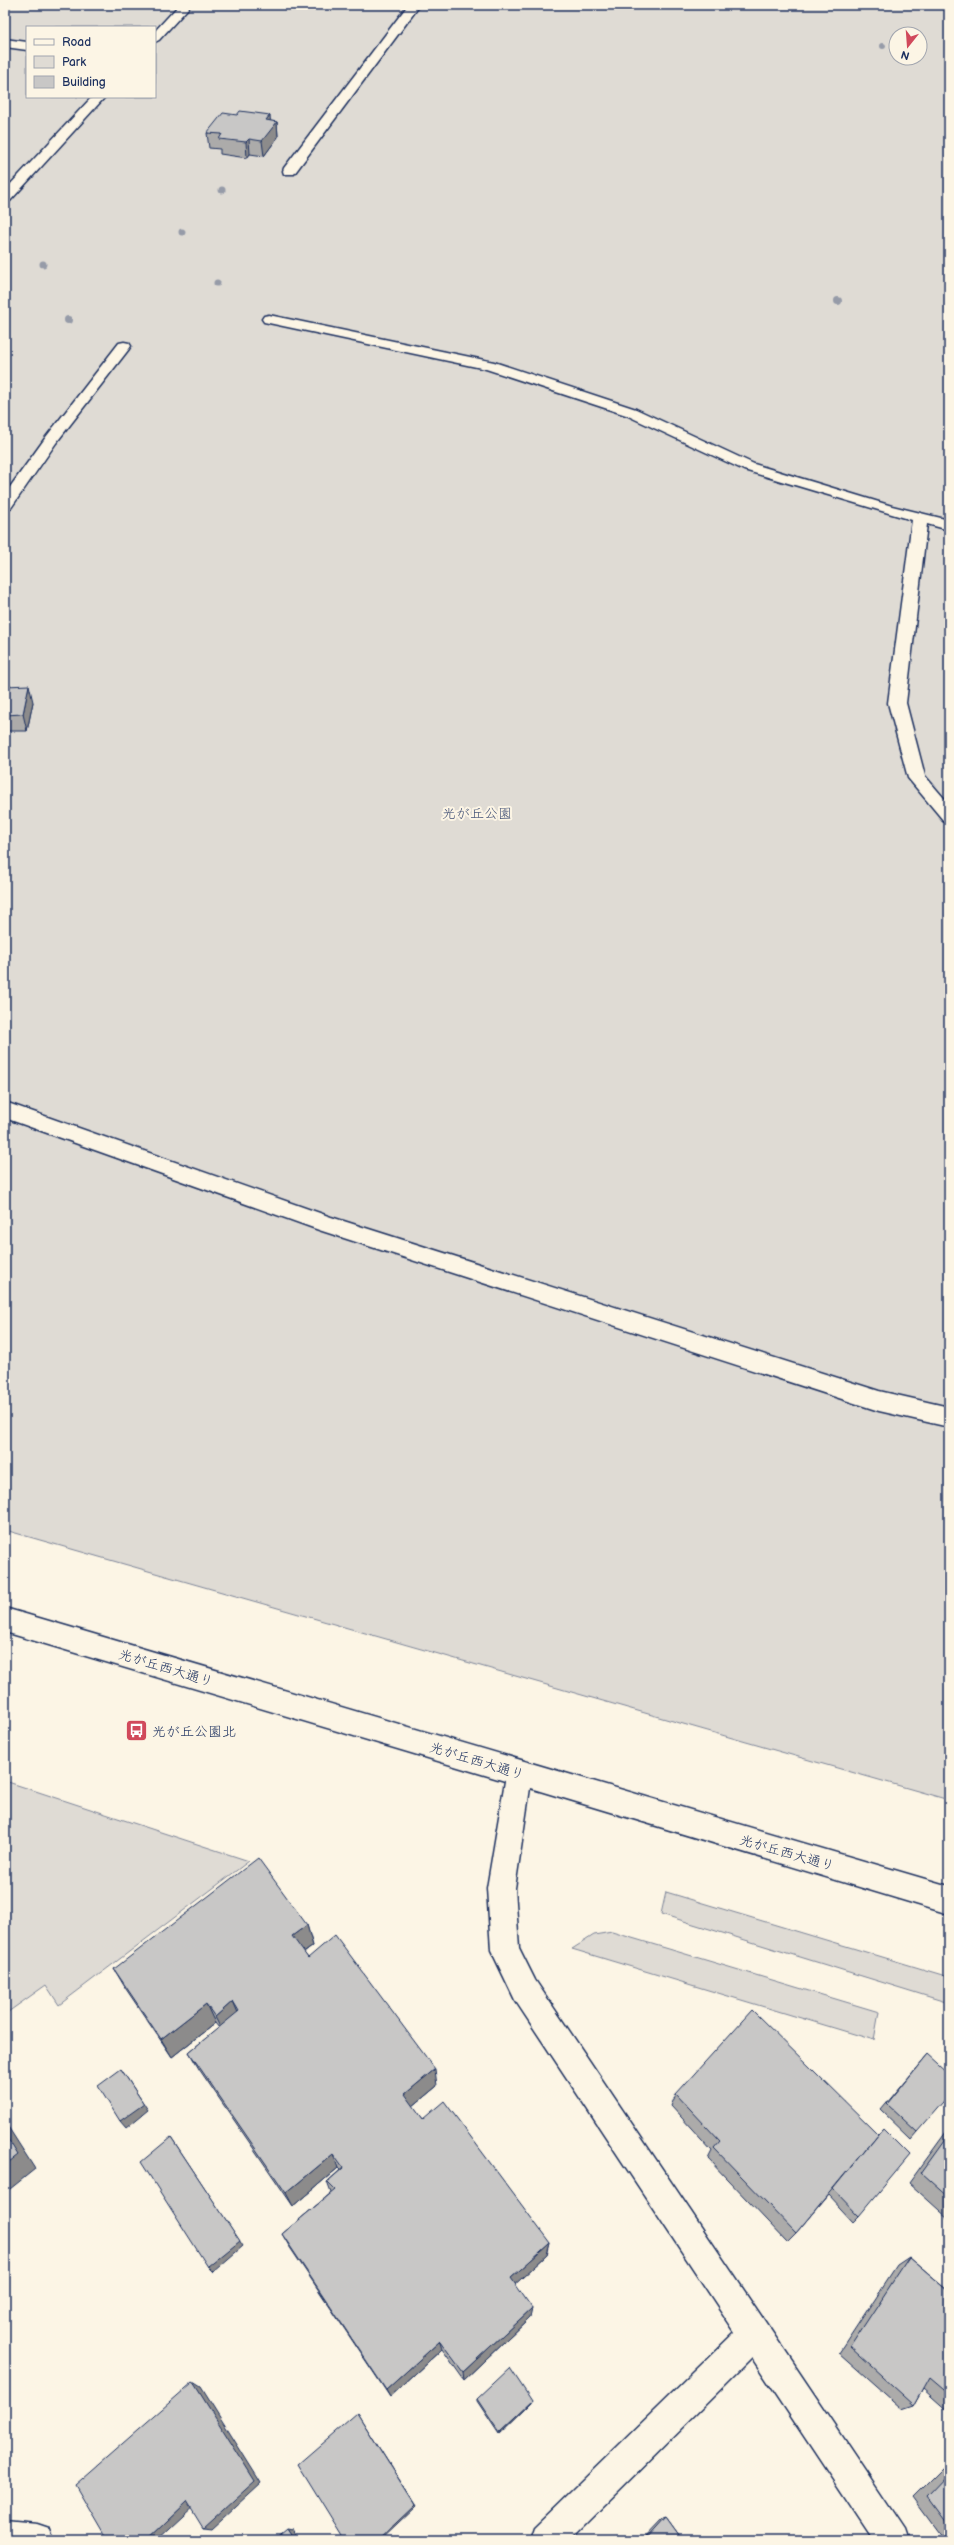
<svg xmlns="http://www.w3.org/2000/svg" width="954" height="2545" font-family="'Balsamiq Sans','Klee One',sans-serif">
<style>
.green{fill:#dfdbd4;stroke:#7d8599;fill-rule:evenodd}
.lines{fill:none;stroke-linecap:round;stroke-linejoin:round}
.minor-casing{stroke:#1b2f5e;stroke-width:3}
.minor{fill:#fcf5e5;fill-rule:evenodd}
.tree{fill:#969ba8}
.wall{fill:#acabaa;stroke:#1b2f5e}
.shaded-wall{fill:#8c8b8b;stroke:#1b2f5e}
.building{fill:#c8c7c6;stroke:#1b2f5e}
.labels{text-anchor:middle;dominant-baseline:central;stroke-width:4;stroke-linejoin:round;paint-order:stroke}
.park-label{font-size:14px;fill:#425176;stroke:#fcf5e5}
.street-label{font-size:14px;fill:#1b2f5e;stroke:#fcf5e5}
.poi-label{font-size:14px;fill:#1b2f5e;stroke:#fcf5e5;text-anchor:start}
</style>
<rect width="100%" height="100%" fill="#fcf5e5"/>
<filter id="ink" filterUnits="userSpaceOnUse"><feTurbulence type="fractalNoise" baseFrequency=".025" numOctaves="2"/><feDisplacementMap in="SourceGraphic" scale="8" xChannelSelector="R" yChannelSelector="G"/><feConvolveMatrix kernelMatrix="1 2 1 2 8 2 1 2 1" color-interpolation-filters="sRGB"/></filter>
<g filter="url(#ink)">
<g class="green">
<path d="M5 5H949V1800L5 1530ZM27 27H155V97H27ZM896 34H920V58H896Z"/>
<path d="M5 1781 249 1861 59 2005 46 1985 8 2012 5 2006Z"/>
<path d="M666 1892 949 1977V2003L661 1914Z"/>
<path d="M612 1932 879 2012 874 2040 572 1949 594 1935Z"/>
</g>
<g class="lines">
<defs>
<g id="minor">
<path d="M179 5H191L159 40 155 42V31Z"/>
<path d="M408 5H420L294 174H284L283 171 284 168Z"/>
<path d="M5 39 27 42V50L5 47Z"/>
<path d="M92 97H105L10 201 5 202V190Z"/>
<path d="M269 315 494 362 636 409 754 464 892 506 949 520V530L927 524 906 703 925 776 949 804V822L943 820 908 778 888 703 912 520 744 470 626 415 486 369 264 322 262 319 264 316Z"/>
<path d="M124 342 129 343 131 346 129 349 56 443 11 508 5 510V494L46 437 119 343Z"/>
<path d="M5 1102 331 1217 879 1391 949 1407V1427L879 1411 319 1230 5 1118Z"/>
<path d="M5 1608 949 1886V1914L530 1788 515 1888 519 1948 535 1980 904 2528 908 2540H873L752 2358 569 2540H530L534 2528 735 2332 515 2000 491 1950 487 1888 505 1781 5 1632Z"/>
<path d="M5 2521 37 2524 49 2528 53 2540H5Z"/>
</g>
</defs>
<use href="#minor" class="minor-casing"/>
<use href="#minor" class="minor"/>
</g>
<g class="tree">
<circle cx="883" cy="46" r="3"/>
<circle cx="222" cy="190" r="3.5"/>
<circle cx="182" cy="232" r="3.5"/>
<circle cx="43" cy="264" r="3.5"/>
<circle cx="217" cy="283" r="3.5"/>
<circle cx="838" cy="301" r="4"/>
<circle cx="68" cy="320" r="4"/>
</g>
<g class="wall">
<path d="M270 121 277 122 278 137 264 156 250 154 247 158 220 154V149L209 148 207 133Z"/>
<path d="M5 686 33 702 27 731H5Z"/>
<path d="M307 1925 313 1946 304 1953 308 1958 437 2086 413 2106 423 2119 550 2243 547 2255 515 2284 530 2317 464 2380 442 2349 390 2397 289 2246 282 2234 331 2193 327 2182 340 2170 338 2168 293 2206 199 2069 189 2052 219 2028 215 2023 172 2057 126 1989 114 1969Z"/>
<path d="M927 2055 917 2132 911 2139 881 2110Z"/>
<path d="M676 2094 877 2134 883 2128 859 2216 853 2222 828 2195 796 2233 787 2242 708 2159 712 2151 671 2106Z"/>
<path d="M949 2128V2219L909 2183Z"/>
<path d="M909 2257 947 2289 949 2286V2412L923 2389 914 2405 902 2409 839 2353 897 2265Z"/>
<path d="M477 2399 531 2403 499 2434 477 2401Z"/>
<path d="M949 2462V2540H944L913 2498Z"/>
<path d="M665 2518 681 2540H642L662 2519Z"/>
</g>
<g class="shaded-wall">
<path d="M270 115 271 129 277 122 278 137 264 156 262 141 266 120Z"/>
<path d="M249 139 250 154 247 158 246 142Z"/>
<path d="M29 685 33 702 27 731 23 714Z"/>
<path d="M307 1925 313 1946 298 1957 292 1936Z"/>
<path d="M233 2001 241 2020 224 2035 215 2017Z"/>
<path d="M206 2004 215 2023 172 2057 161 2039Z"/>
<path d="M121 2069 148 2110 126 2128 120 2121Z"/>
<path d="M435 2069 437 2086 407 2111 405 2094Z"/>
<path d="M5 2122 35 2169 5 2193Z"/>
<path d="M171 2137 243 2246 213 2272 208 2267Z"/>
<path d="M333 2154 338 2168 293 2206 286 2193Z"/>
<path d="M550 2243 547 2255 510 2289 511 2278Z"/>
<path d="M532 2308 530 2317 464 2380 463 2372Z"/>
<path d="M440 2341 442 2349 390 2397 386 2390Z"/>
<path d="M193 2382 201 2387 261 2483 211 2529 203 2528Z"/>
<path d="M532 2401 531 2403 499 2434V2432Z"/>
<path d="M357 2413 416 2506 380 2540H378Z"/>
<path d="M187 2502 196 2504 157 2540H147Z"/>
<path d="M287 2529 293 2530 299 2540H294Z"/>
</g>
<g class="building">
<path d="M240 111 270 115 266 120 277 122 262 141 249 139 246 142 219 139 222 134 207 133 223 113 237 115Z"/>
<path d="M29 685 23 714 5 715V686Z"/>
<path d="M258 1858 307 1925 292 1936 308 1958 335 1935 435 2069 405 2094 423 2119 444 2101 550 2243 511 2278 532 2308 463 2372 440 2341 386 2390 282 2234 335 2190 327 2182 343 2168 333 2154 286 2193 189 2052 239 2011 233 2001 215 2017 206 2004 161 2039 114 1969Z"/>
<path d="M752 2010 878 2134 796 2233 714 2148 720 2141 676 2094Z"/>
<path d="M927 2055 949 2075V2095L917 2132 887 2104Z"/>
<path d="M121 2069 144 2104 120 2121 98 2086Z"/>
<path d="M883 2128 910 2155 859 2216 833 2189Z"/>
<path d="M5 2134 18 2155 5 2165Z"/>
<path d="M949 2134V2198L921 2173Z"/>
<path d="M171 2137 240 2241 208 2267 141 2162Z"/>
<path d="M909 2257 949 2291V2395L929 2378 914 2405 850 2347Z"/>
<path d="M510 2368 532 2401 499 2432 477 2399Z"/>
<path d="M193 2382 255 2481 203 2528 187 2502 147 2540H107L75 2485Z"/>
<path d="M357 2413 415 2505 378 2540H345L298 2464Z"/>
<path d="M949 2474V2527L927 2497Z"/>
<path d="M665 2518 681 2540H645Z"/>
<path d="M287 2529 294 2540H274Z"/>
</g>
</g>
<defs>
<symbol id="bus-square" viewBox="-11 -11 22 22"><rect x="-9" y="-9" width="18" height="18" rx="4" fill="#d1495b" stroke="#fcf5e5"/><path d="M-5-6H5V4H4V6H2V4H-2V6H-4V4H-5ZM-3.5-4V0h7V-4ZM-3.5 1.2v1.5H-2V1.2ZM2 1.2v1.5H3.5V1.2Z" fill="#fff"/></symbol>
</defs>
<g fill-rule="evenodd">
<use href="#bus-square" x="124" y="1718" width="25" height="25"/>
</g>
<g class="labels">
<g class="park-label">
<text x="477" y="813">光が丘公園</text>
</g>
<g class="street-label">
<text transform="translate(166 1668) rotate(17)">光が丘西大通り</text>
<text transform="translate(477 1761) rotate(17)">光が丘西大通り</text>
<text transform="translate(787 1853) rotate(16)">光が丘西大通り</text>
</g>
<g class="poi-label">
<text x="152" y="1731">光が丘公園北</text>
</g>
</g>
<rect width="954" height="2545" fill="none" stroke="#fcf5e5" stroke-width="20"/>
<rect x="10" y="10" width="934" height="2525" fill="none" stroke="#1b2f5e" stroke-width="1.5" filter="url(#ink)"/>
<rect x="26" y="26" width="130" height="72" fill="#fcf5e5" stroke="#a2a6af"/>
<rect x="34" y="39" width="20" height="6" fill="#fcf5e5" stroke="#a2a6af"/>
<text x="62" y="46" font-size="12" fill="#1b2f5e">Road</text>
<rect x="34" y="56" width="20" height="12" fill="#dfdbd4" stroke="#a2a6af"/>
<text x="62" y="66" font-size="12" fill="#1b2f5e">Park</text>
<rect x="34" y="76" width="20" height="12" fill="#c8c7c6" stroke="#a2a6af"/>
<text x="62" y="86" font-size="12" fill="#1b2f5e">Building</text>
<g transform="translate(908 46) rotate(197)"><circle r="19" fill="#fcf5e5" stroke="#a2a6af"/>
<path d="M0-3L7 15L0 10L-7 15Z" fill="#d1495b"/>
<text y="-6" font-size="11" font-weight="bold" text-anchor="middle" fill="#1b2f5e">N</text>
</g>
</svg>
